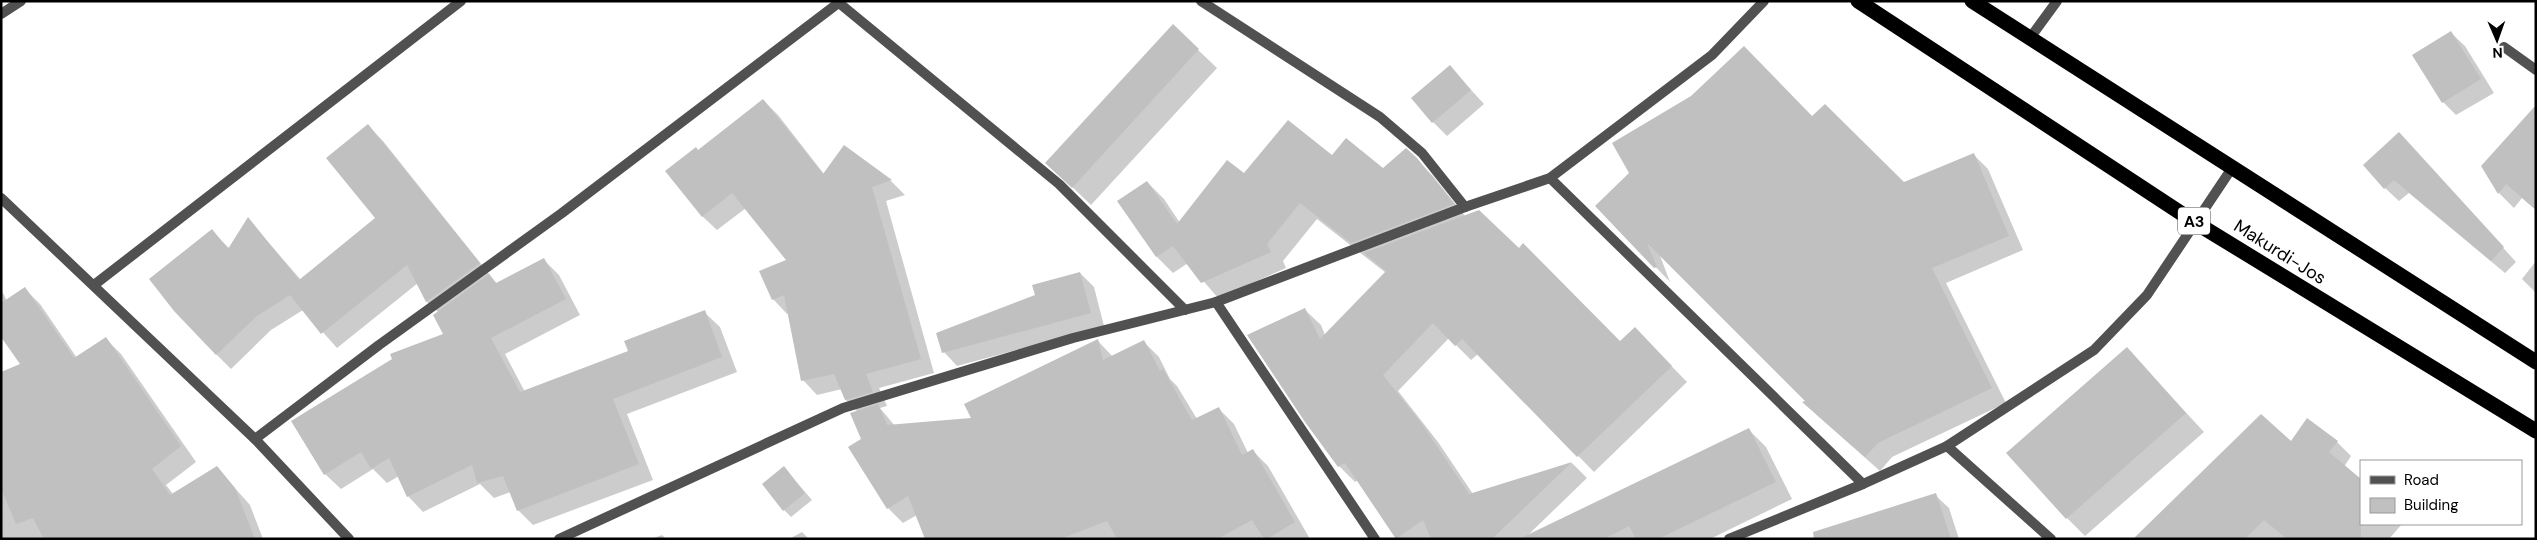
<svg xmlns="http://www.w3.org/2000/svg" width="2537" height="540" font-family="'DM Sans',sans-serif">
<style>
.shadow{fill:#0003}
.building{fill:#c0c0c0}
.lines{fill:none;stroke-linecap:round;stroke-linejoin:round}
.street{stroke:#515151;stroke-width:10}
.highway{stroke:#000;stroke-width:15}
.labels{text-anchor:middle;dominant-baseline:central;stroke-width:4;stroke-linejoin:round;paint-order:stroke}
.shield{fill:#fff;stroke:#4c4c4c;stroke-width:1}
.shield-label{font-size:16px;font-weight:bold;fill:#000}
.street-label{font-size:18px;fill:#000;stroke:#fff}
</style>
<rect width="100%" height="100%" fill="#fff"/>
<g class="shadow">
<path d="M1173 26 1217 68 1091 205 1047 163Z"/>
<path d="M2451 33 2465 46 2494 93 2456 115 2443 102Z"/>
<path d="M1450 67 1484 104 1447 136 1433 122Z"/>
<path d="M763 100 778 115 824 174 844 147 891 181 905 195 886 201 934 373 879 388 887 406 880 408 895 426 973 420 1098 341 1113 357 1144 342 1159 357 1170 379 1177 386 1197 419 1218 408 1234 424 1248 453 1253 451 1268 466 1310 539H1265L1264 536 1260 539H927L917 515 903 523 888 508 862 439 858 412 846 400 842 389 817 395 803 380 789 313 787 314 773 299 788 260 746 208 717 230 702 216 698 151Z"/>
<path d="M2536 107V210L2522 198 2514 208 2499 193Z"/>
<path d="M1812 118 1904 184 1973 154 1988 169 2023 250 1946 283 2006 403 1892 457 1880 471 1819 417 1805 403 1807 401 1659 253 1670 282 1597 206Z"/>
<path d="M368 126 383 141 497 284 544 260 559 275 580 315 505 354 525 392 629 352 704 312 720 327 737 372 627 414 653 480 533 525 518 510 511 492 494 498 480 484 423 512 408 496 399 476 387 483 373 469 341 489 325 474 445 334 438 312 427 302 418 283 337 348 303 310 271 330 231 369 216 354 212 231 230 249 248 219 301 280 377 218Z"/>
<path d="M2412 147 2516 262 2505 273 2409 193 2399 201 2385 188Z"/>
<path d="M1333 157 1383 169 1416 159 1433 176 1465 216 1620 343 1650 344 1687 382 1594 472 1478 354 1471 360 1449 338 1398 391 1438 442 1473 494 1572 463 1587 478 1527 536 1749 430 1766 447 1792 499 1710 539H1397L1358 480 1355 482 1339 466 1306 421 1305 310 1321 325 1325 335 1386 273 1317 219 1283 261 1286 268 1218 298 1188 263 1173 273 1157 257 1119 201 1147 182 1164 199 1180 223 1244 175Z"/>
<path d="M2536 261V293L2522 279Z"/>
<path d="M1080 273 1094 287 1104 326 957 366 944 352 1036 296Z"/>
<path d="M1 289 7 301 25 289 40 304 77 358 106 339 121 354 196 462 166 485 173 494 217 468 250 505 263 539H1V374L22 364 1 335Z"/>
<path d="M2127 349 2204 432 2085 536 2067 518Z"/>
<path d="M2291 442H2337L2351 456 2344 467 2361 524H2402L2389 539H2134Z"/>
<path d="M784 468 812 500 791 517 784 510Z"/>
<path d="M1935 495 1949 508 1959 539H1809L1856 526Z"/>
<path d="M802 532 809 539H789Z"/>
<path d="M662 535 666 539H651Z"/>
</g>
<g class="building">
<path d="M1173 24 1199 49 1072 188 1045 163Z"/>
<path d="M2451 31 2481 79 2442 103 2412 55Z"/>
<path d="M1744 46 1812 116 1825 104 1904 182 1974 153 2009 236 1932 268 1992 388 1878 443 1865 457 1802 402 1805 401 1647 243 1657 267 1654 268 1595 206 1629 173 1612 143 1691 96Z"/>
<path d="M1450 65 1471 90 1432 123 1411 98Z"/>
<path d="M763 99 823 174 844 145 892 180 872 187 921 359 866 374 873 392 845 400 834 374 801 381 784 295 772 300 759 271 786 260 732 193 702 217 665 171 696 147 698 150Z"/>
<path d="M2536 105V210L2506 184 2498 194 2481 166Z"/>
<path d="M1288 120 1332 155 1346 138 1383 168 1406 148 1417 158 1454 204 1351 243 1300 203 1267 244 1271 252 1201 283 1173 246 1156 257 1117 201 1147 181 1177 224 1227 160 1244 173Z"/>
<path d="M368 124 480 263 426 302 407 265 321 334 290 295 257 316 216 355 174 311 149 279 212 229 228 249 248 217 299 280 375 218 326 158Z"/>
<path d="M2399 132 2504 247 2491 261 2394 180 2384 189 2363 165Z"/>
<path d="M1479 210 1519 248 1523 243 1620 341 1635 327 1672 366 1577 457 1462 339 1455 346 1433 323 1383 375 1422 424 1469 494 1572 462 1492 539H1431L1423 520 1396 539 1345 463 1338 467 1305 422 1247 335 1305 308 1320 339 1386 271 1364 253Z"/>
<path d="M544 258 566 299 491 338 520 392 628 351 624 341 705 310 722 357 613 399 639 464 517 511 503 476 477 483 472 465 407 497 389 458 371 469 361 452 324 475 291 421 392 359 390 354 443 334 433 315 489 274 496 283Z"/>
<path d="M1080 272 1091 313 942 353 936 333 1035 295 1032 285Z"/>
<path d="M25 287 74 358 106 337 181 446 152 469 170 495 217 466 235 488 255 539H44L33 518 16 524 1 488V372L20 364 1 337V303Z"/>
<path d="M1098 339 1103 360 1144 340 1160 371 1163 369 1192 420 1219 407 1242 455 1253 449 1295 522 1267 539H1264L1252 520 1217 539H1117L1107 521 1060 539H925L908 496 887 509 848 447 861 439 850 413 878 404 887 425 971 418 964 404Z"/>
<path d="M2127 347 2186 413 2066 519 2006 453Z"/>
<path d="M2261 414 2291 441 2307 418 2338 441 2329 452 2361 479V539H2287L2264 520 2245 539H2133Z"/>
<path d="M1749 428 1776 482 1658 539H1636L1629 526 1604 539H1519Z"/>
<path d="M784 466 805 493 783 511 762 484Z"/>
<path d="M1936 493 1951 539H1814L1813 532Z"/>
</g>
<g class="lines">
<g class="street">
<path d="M1201 1 1380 117 1422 153 1465 207"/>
<path d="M839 3 1059 184 1185 310"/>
<path d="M1 14 21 1"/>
<path d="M2030 38 2057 1"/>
<path d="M2504 47 2536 70"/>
<path d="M1550 178 1863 484"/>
<path d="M1 198 255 439 349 539"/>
<path d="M94 285 461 1"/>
<path d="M1216 302 1375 539"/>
<path d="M255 439 379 345 562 213 841 1"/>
<path d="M1947 446 2051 539"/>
<path d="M559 539 843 408 1073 338 1216 302 1465 207 1550 178 1712 55 1764 1"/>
<path d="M1729 539 1863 484 1947 446 2094 350 2147 295 2232 168"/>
</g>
<g class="highway">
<path d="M1858 1 2196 223 2536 431"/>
<path d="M1972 1 2536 362"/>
</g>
</g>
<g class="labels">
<rect class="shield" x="2178" y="207.5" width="32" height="27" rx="4"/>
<g class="shield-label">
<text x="2194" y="221">A3</text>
</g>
<g class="street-label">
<text transform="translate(2280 252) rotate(32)">Makurdi-Jos</text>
</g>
</g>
<rect width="2537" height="540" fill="none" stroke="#000000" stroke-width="5"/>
<rect x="2360" y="460" width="162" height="65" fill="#ffffff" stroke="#999999"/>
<rect x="2370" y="476" width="25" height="8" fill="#515151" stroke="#999999"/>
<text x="2404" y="485" font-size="15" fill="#000000">Road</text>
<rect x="2370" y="498" width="25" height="15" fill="#c0c0c0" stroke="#999999"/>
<text x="2404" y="510" font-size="15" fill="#000000">Building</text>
<g transform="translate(2497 40) rotate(178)" stroke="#ffffff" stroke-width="4" paint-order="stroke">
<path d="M0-4L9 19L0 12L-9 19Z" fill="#000000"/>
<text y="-8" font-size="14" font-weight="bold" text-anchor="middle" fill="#000000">N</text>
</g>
</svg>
